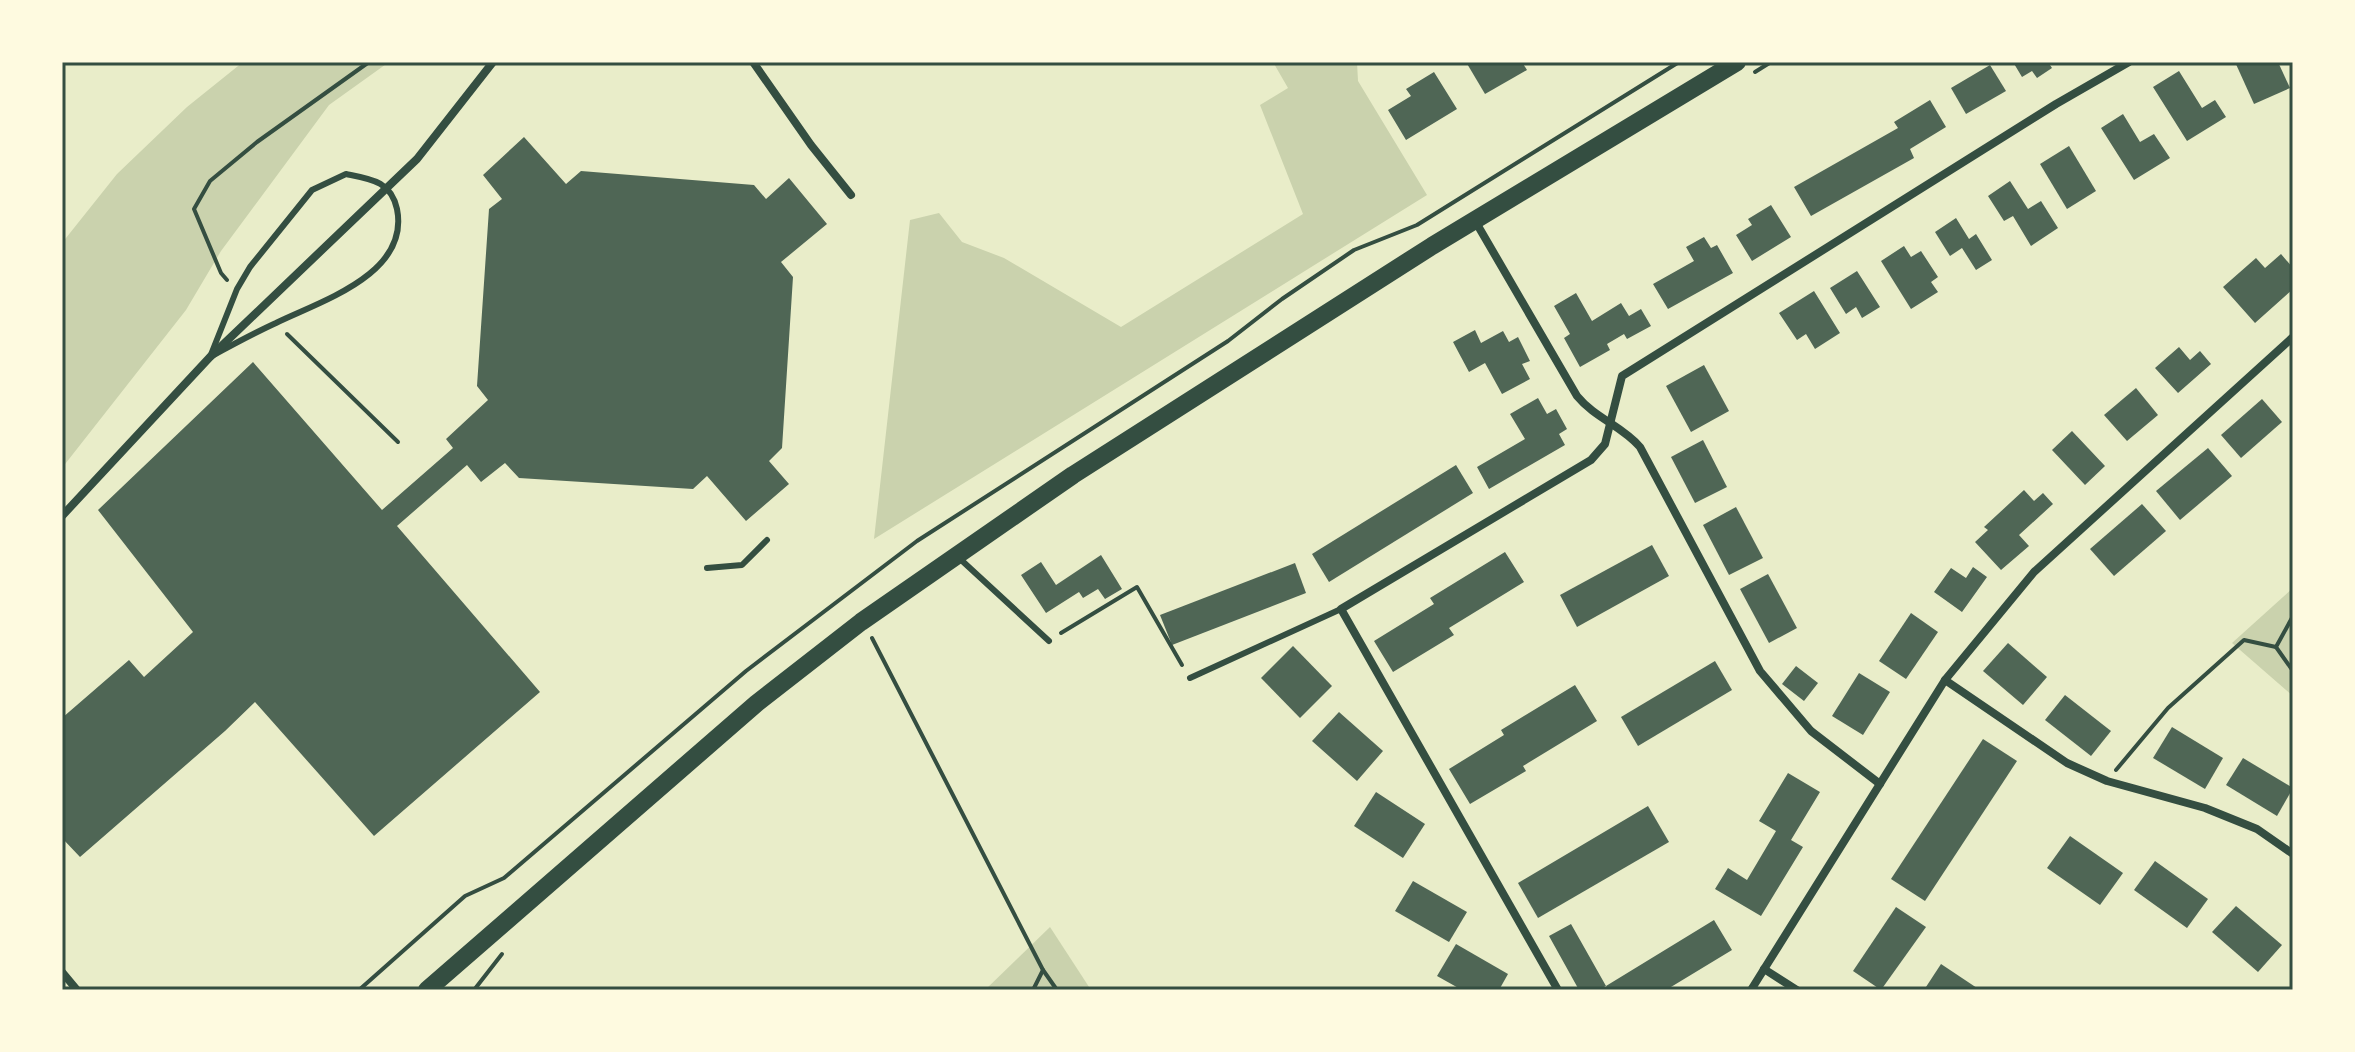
<svg xmlns="http://www.w3.org/2000/svg" width="2355" height="1052" font-family="Merriweather,serif">
<style>
.green{fill:#cad2ad}
.building{fill:#4f6655}
.lines{fill:none;stroke-linecap:round;stroke-linejoin:round}
.path{stroke:#344e41;stroke-width:4}
.service{stroke:#344e41;stroke-width:6}
.minor{stroke:#344e41;stroke-width:8}
.primary{stroke:#344e41;stroke-width:18}
.neatline{fill:none;stroke:#344e41;stroke-width:3}
</style>
<rect width="100%" height="100%" fill="#e9edc9"/>
<g class="green">
<path d="M243 62H389L329 105 221 251 186 310 62 468V243L117 174 187 107Z"/>
<path d="M1273 62H1357L1358 81 1427 195 874 539 910 220 939 213 962 242 1004 258 1121 327 1303 214 1260 105 1288 88Z"/>
<path d="M2293 588V696L2232 643Z"/>
<path d="M1050 927 1091 990H985Z"/>
</g>
<g class="building">
<path d="M1466 62H1522L1527 70 1485 94Z"/>
<path d="M2013 62H2048L2052 68 2037 78 2032 71 2022 77Z"/>
<path d="M2235 62H2278L2290 88 2254 104Z"/>
<path d="M1990 65 2006 91 1966 114 1951 88Z"/>
<path d="M2179 71 2202 108 2215 100 2226 117 2187 141 2153 87Z"/>
<path d="M1434 72 1457 109 1406 140 1388 110 1411 96 1406 89Z"/>
<path d="M1930 100 1946 127 1910 149 1914 158 1811 216 1794 187 1898 128 1894 122Z"/>
<path d="M2123 114 2140 142 2154 134 2170 158 2134 180 2101 128Z"/>
<path d="M524 137 566 184 581 171 754 185 766 199 789 178 827 224 781 262 793 277 782 448 769 461 789 484 746 521 707 476 693 489 519 478 505 463 481 482 467 465 397 526 540 692 374 836 255 702 225 731 80 857 62 838V718L129 660 144 677 193 632 98 510 253 362 382 510 453 448 446 439 488 400 477 386 489 209 502 199 483 175Z"/>
<path d="M2069 146 2096 191 2067 209 2040 164Z"/>
<path d="M2010 181 2028 209 2041 201 2058 228 2031 246 2013 216 2004 221 1988 196Z"/>
<path d="M1771 205 1791 237 1752 261 1736 235 1752 225 1748 219Z"/>
<path d="M1956 218 1969 239 1976 234 1992 260 1976 270 1962 248 1950 256 1935 232Z"/>
<path d="M1704 237 1711 248 1717 245 1733 273 1668 309 1653 284 1694 261 1686 247Z"/>
<path d="M1904 246 1911 257 1921 251 1938 277 1931 282 1938 292 1911 309 1881 261Z"/>
<path d="M2281 254 2293 268V289L2255 323 2223 287 2256 258 2265 268Z"/>
<path d="M1857 271 1880 307 1862 318 1856 307 1846 314 1830 288Z"/>
<path d="M1814 291 1840 333 1815 349 1806 334 1797 340 1779 313Z"/>
<path d="M1576 293 1592 321 1621 303 1629 316 1641 309 1651 326 1627 339 1624 334 1607 344 1610 350 1580 367 1564 338 1570 334 1554 306Z"/>
<path d="M1475 330 1481 343 1503 331 1509 342 1518 337 1530 361 1522 364 1530 379 1502 394 1485 363 1469 372 1453 342Z"/>
<path d="M2179 347 2190 360 2200 351 2211 364 2178 393 2155 368Z"/>
<path d="M1704 365 1729 411 1691 432 1666 386Z"/>
<path d="M2136 388 2158 415 2127 441 2104 415Z"/>
<path d="M1538 398 1547 414 1556 409 1567 429 1559 434 1565 445 1489 489 1477 467 1525 439 1510 414Z"/>
<path d="M2262 399 2282 422 2241 458 2221 435Z"/>
<path d="M2072 431 2105 466 2085 485 2052 450Z"/>
<path d="M1703 440 1727 487 1695 503 1671 457Z"/>
<path d="M2208 448 2232 476 2180 520 2156 491Z"/>
<path d="M1456 465 1473 493 1329 582 1312 554Z"/>
<path d="M2024 490 2034 501 2043 493 2053 504 2019 535 2029 546 2001 570 1975 542 1988 530 1984 527Z"/>
<path d="M2142 504 2166 531 2114 576 2090 549Z"/>
<path d="M1736 507 1763 558 1729 575 1703 525Z"/>
<path d="M1652 545 1669 576 1577 627 1560 595Z"/>
<path d="M1505 552 1524 582 1449 628 1454 635 1393 672 1374 641 1434 604 1430 598Z"/>
<path d="M1101 555 1122 589 1105 599 1098 589 1083 598 1079 592 1046 613 1021 575 1041 562 1056 585Z"/>
<path d="M1295 563 1306 593 1172 645 1160 615Z"/>
<path d="M1973 567 1987 577 1962 612 1934 592 1951 568 1966 578Z"/>
<path d="M1768 574 1797 628 1769 643 1740 589Z"/>
<path d="M1911 613 1938 632 1906 679 1879 661Z"/>
<path d="M2008 643 2047 677 2023 705 1983 671Z"/>
<path d="M1293 646 1332 686 1300 718 1261 678Z"/>
<path d="M1715 661 1732 690 1638 746 1621 717Z"/>
<path d="M1796 666 1818 683 1804 701 1782 684Z"/>
<path d="M1859 673 1890 692 1863 735 1832 716Z"/>
<path d="M1575 685 1597 721 1523 766 1526 771 1470 804 1449 769 1504 735 1501 730Z"/>
<path d="M2065 695 2111 731 2091 756 2045 720Z"/>
<path d="M1339 712 1383 751 1357 781 1312 741Z"/>
<path d="M2172 727 2223 758 2205 789 2153 758Z"/>
<path d="M1983 739 2017 761 1925 901 1891 879Z"/>
<path d="M2243 758 2293 788 2277 816 2226 785Z"/>
<path d="M1788 773 1820 792 1791 840 1803 847 1761 916 1715 889 1728 868 1747 880 1776 831 1759 821Z"/>
<path d="M1376 792 1425 824 1403 858 1354 826Z"/>
<path d="M1648 806 1669 842 1538 918 1518 883Z"/>
<path d="M2070 836 2123 873 2100 905 2047 868Z"/>
<path d="M2155 861 2208 899 2187 928 2134 890Z"/>
<path d="M1413 881 1467 912 1449 942 1395 911Z"/>
<path d="M2236 906 2282 945 2258 972 2212 932Z"/>
<path d="M1896 907 1926 927 1881 990 1853 971Z"/>
<path d="M1714 920 1732 950 1666 990H1608L1606 986 1598 990H1579L1549 936 1571 924 1606 986Z"/>
<path d="M1456 944 1508 974 1499 990H1462L1437 976Z"/>
<path d="M1941 964 1980 990H1924Z"/>
</g>
<g class="lines">
<g class="path">
<path d="M1755 72 1771 62"/>
<path d="M227 280 221 273 194 209 210 181 257 142 369 62"/>
<path d="M287 334 398 442"/>
<path d="M2293 616 2276 647 2293 671"/>
<path d="M1061 633 1137 587 1182 665"/>
<path d="M872 638 1043 970 1057 990"/>
<path d="M2116 770 2168 708 2244 640 2276 647"/>
<path d="M359 990 465 896 504 878 746 671 917 541 1228 341 1282 299 1354 250 1417 225 1679 62"/>
<path d="M474 990 502 954"/>
<path d="M1033 990 1043 970"/>
</g>
<g class="service">
<path d="M346 174C371 179 391 181 397 209 410 274 321 301 276 323 254 333 232 345 210 357L237 289 250 267 312 190Z"/>
<path d="M959 558 1049 641"/>
<path d="M707 568 742 565 767 540"/>
<path d="M1190 678 1341 609"/>
</g>
<g class="minor">
<path d="M753 62 811 145 851 195"/>
<path d="M1474 219 1577 396C1595 418 1622 426 1640 447L1760 671 1811 731 1880 784"/>
<path d="M62 516 210 357 417 159 493 62"/>
<path d="M1945 680 2067 763 2107 781 2205 808 2257 829 2293 854"/>
<path d="M1764 969 1797 990"/>
<path d="M62 972 77 990"/>
<path d="M1558 990 1341 609 1591 460 1605 444 1622 376 2056 104 2129 62"/>
<path d="M1751 990 1945 680 2034 572 2293 337"/>
</g>
<path class="primary" d="M427 990 757 703 861 622 1073 475 1432 246 1737 62"/>
</g>
<rect width="2355" height="1052" fill="none" stroke="#fefae0" stroke-width="128"/>
<rect x="64" y="64" width="2227" height="924" class="neatline"/>
</svg>
